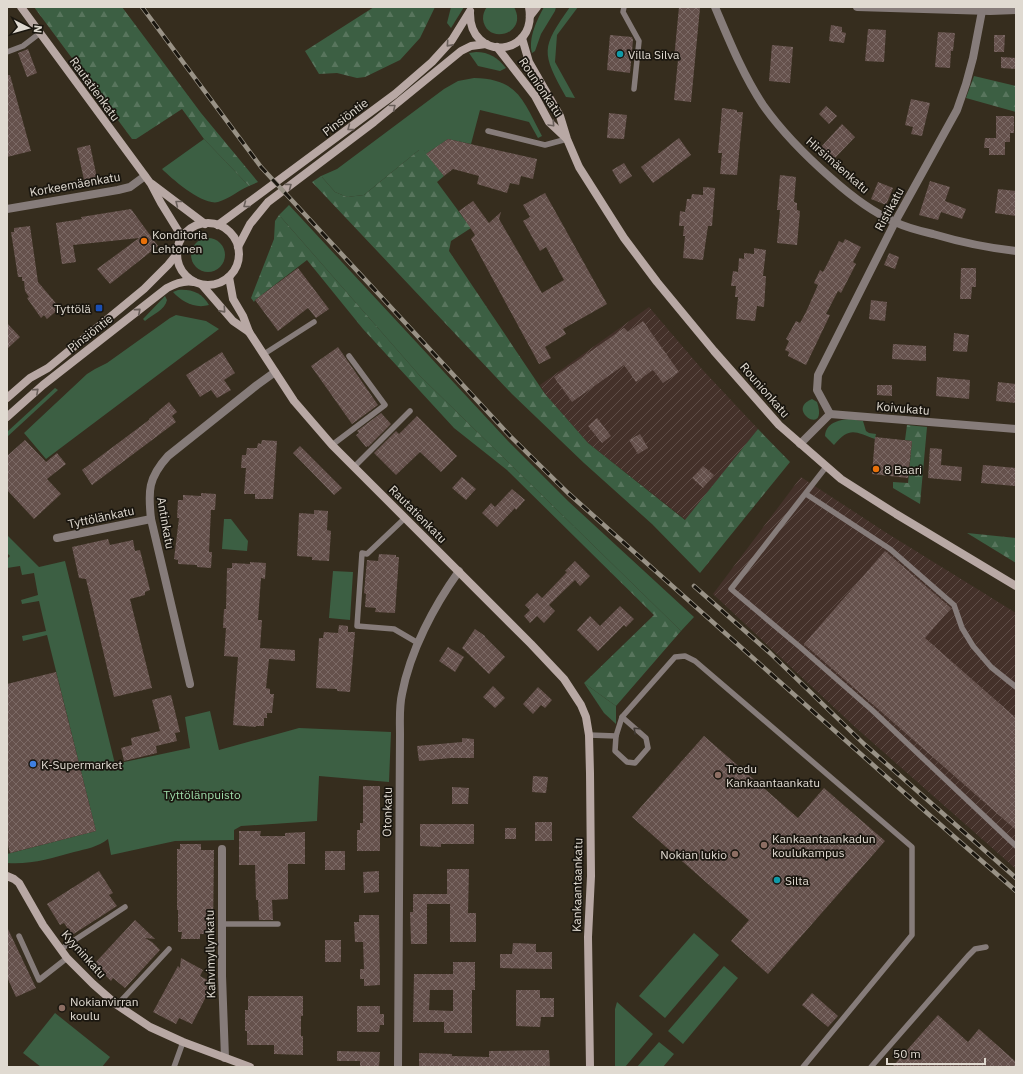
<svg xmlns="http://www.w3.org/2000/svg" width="1023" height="1074" font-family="'IBM Plex Sans',sans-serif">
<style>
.industrial{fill:url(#industrial-furrows)}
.green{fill:#3c5f43}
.forest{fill:url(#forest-firs)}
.building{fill:url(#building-cross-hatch);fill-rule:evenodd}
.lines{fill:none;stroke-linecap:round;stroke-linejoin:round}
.lane{stroke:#867c7a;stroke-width:5.5}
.street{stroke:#867c7a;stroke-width:8}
.secondary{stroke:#b8a8a4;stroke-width:8}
.rail-casing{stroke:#999286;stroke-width:4.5}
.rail{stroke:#1a160f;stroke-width:3;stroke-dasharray:9;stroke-linecap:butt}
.oneway{stroke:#695f5a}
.oneway2{stroke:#403a34}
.culture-dot{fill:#0f9aa8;stroke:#1a160f;stroke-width:1.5}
.food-dot{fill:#e8710a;stroke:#1a160f;stroke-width:1.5}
.transit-dot{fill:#1a4fb4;stroke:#1a160f;stroke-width:1.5}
.shop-dot{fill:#3f7fe0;stroke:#1a160f;stroke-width:1.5}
.education-dot{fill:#8d6e63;stroke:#1a160f;stroke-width:1.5}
.labels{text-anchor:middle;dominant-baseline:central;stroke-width:3.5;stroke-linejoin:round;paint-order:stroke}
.poi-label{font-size:12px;fill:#e0dad1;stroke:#1a160f;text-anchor:start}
.street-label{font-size:12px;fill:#e0dad1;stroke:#1a160f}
.park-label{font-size:12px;fill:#9fddab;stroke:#1a160f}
</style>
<defs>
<pattern id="industrial-furrows" width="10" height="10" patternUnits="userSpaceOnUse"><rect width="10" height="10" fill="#44312a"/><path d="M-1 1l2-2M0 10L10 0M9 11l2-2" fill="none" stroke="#5f4e48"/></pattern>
<pattern id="forest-firs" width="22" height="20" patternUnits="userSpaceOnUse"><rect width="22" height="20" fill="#3c5f43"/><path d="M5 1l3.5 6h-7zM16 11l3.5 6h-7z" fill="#58755d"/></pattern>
<pattern id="building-cross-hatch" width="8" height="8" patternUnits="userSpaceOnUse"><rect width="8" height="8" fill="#65514c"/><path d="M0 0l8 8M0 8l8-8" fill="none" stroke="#7b6965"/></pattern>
</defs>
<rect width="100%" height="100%" fill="#362d1e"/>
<g class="industrial">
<path d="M649 307 700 367 758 429 686 520 588 443 545 394 540 385Z"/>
<path d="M801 477 885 532 1016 613V869L855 727 713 594Z"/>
</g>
<g class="green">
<path d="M451 7H464L451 28 447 23Z"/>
<path d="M487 7H514C529 34 486 46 483 19 483 14 484 11 487 7Z"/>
<path d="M544 7H556L555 11 541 34 535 51 532 53C528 38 537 20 544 7Z"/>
<path d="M570 7H578L557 35 555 62 575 98 566 97C541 52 541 48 570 7Z"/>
<path d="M476 52C489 52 498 58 506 68L500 71 478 66 469 53Z"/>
<path d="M474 78C519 79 523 101 542 136L538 138 529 122 480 110 471 144 448 139 426 154 424 150H419L364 195 347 197 335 192 321 176 337 169 444 89 458 81Z"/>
<path d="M204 139 249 186C239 190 229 199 218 202 203 206 172 179 162 169Z"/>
<path d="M289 205 508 441 568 501 694 617 681 631 420 376 279 215Z"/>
<circle cx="208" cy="255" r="17"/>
<path d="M178 290C192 289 202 293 209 305 195 309 182 302 173 292Z"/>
<path d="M165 296 167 300C165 310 152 315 145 321L143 319Z"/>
<path d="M176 315 206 321 219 329 46 459 24 433 87 374 95 369 107 363 170 318Z"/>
<path d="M55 388 58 390 7 437V432Z"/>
<path d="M812 399 817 402C829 438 784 410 812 399Z"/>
<path d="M849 419 863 421 866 431 869 433 876 434 875 439C855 432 850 426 834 445L825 436C826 423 838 420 849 419Z"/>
<path d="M224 519H231L248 541 247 551 222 549Z"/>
<path d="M7 535 39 567 65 561 115 764 190 748 185 717 210 711 219 750 299 728 391 732 389 782 319 776 317 821 241 826 234 830V840L175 841 111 855 108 839C98 847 86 849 74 852 52 858 30 865 7 863V854L96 831 47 635 23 641 22 636 46 631 39 601 22 604 21 600 38 595 34 573 22 575 20 566 7 568V559L10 556 7 553Z"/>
<path d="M333 571 353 572 350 620 329 618Z"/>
<path d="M584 683 616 706V724L604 713Z"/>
<path d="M694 933 719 955 665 1018 639 996Z"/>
<path d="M724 966 738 978 683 1044 668 1031Z"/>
<path d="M617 1002 653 1034 625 1067H615V1009Z"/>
<path d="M55 1013 110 1057 102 1067H41L23 1053Z"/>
<path d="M659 1042 674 1054 663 1067H637Z"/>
</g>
<g class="forest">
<path d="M34 7H122L201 113 258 182 249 186 204 139 182 109 136 139H132Z"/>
<path d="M374 7H435L420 38 400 60 365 77 357 78 337 73 319 74 305 51Z"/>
<path d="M974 76 1016 86V112L966 98Z"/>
<path d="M419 150H424L444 176 437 182 471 228 451 241 449 251 545 394 588 443 685 520 758 429 790 462 700 573 652 524 584 463 512 394 312 182 321 176 335 192 347 197 364 195Z"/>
<path d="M279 215 420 376 681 631 616 706 584 683 654 615 507 470 454 428 363 329 307 260 255 300 254 302 251 298 274 239 275 221Z"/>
<path d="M907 425 927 427 920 504 893 488V482L908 483 912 441 905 440Z"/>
<path d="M967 533 1016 538V563Z"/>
</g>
<g class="building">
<path d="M679 7 700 8 691 102 674 100 678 60 674 59Z"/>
<path d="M831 25 842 27V32L846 33 844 43 829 41Z"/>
<path d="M868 29 886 30 884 62 865 61Z"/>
<path d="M938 32 955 33 953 51H951L950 68 935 67Z"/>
<path d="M610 35 632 37 633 40 630 73 607 70Z"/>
<path d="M994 35H1005L1004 52H994Z"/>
<path d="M772 45 793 47 790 83 769 81Z"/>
<path d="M28 49 37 73 27 77 18 53Z"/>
<path d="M1001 57 1016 58V69L1001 68Z"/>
<path d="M7 75H10L31 151 7 157Z"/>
<path d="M911 99 930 103 922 136 911 134 913 127 905 125Z"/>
<path d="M826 106 837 116 829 124 819 114Z"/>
<path d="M722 108 737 110V112H743L737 175 720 174 722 153H718Z"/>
<path d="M609 113 627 115 624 139 607 138Z"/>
<path d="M996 116H1014V133H1010V142H1005V155H989V148H984L985 138H996Z"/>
<path d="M842 124 855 137 834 159 821 147Z"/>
<path d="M679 138 691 155 653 183 641 167Z"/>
<path d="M448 139 537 159 533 179 521 176 519 185 510 183 507 193 477 184 479 176 453 169 444 176 426 154Z"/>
<path d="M90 145 97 178 84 180 77 148Z"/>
<path d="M624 163 632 176 620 184 612 170Z"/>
<path d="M780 175 796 177 794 202 797 203V210L800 211 797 245 777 243 780 210H777Z"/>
<path d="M930 181 950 187 945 201 966 209 962 219 941 212 938 220 919 215Z"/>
<path d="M878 182 893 188 886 205 871 199Z"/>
<path d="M703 187 715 188 712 226H708L703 260 683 258 685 236H683L684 226H679L680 211 685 212 687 199H691L692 194 703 195Z"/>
<path d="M998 189 1016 191V216L995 213Z"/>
<path d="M545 193 607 304 563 329 566 334 545 347 551 358 539 364 471 239 475 235 459 211 473 201 489 223 501 212 499 219 542 293 564 280 546 247 540 251 523 221 530 217 523 205Z"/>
<path d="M131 209 158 246 110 284 97 269 139 238 73 245 76 262 62 264 56 223 82 219 81 217Z"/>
<path d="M30 226 38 282 60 308 47 319 44 315 41 318 27 298 29 297 25 291 24 281H22V277H18L11 232H14V228Z"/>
<path d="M845 239 861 247 853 262 856 264 841 293 838 291 826 314 830 315 806 365 788 356 789 352 785 350 789 341 786 339 796 321 800 323 806 312 818 285 814 283 820 270 823 272 839 241 843 243Z"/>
<path d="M754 248 766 250 763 276H766L764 307 757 306 755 321 736 319 738 297H735L736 286H731L733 271 738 272 739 258 744 259V253L754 254Z"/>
<path d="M889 253 899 257 895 269 884 265Z"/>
<path d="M298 268 329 309 316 318 308 308 278 331 255 300Z"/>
<path d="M961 268H976V287H972L971 299H960Z"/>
<path d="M871 300 887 302 885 321 869 319Z"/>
<path d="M643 321 679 372 663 383 653 370 636 382 624 365 572 402 554 377 624 328 628 332Z"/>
<path d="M7 323 20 337 7 349Z"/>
<path d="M954 333 969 335 967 352 953 351Z"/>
<path d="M893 344 926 346V361L892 359Z"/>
<path d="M338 347 378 405 352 424 311 366Z"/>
<path d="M222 352 235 373 224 380 231 390 217 398 211 390 200 397 186 375Z"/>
<path d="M937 377 970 380 969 399 936 396Z"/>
<path d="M998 382 1016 384V403L996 401Z"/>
<path d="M877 385H892V396L877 395Z"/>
<path d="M169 402 177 412 172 416 176 422 92 485 82 470 149 420V419Z"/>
<path d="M381 413 391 424 368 447V446L366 447 356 435 359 433 357 431Z"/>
<path d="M417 416 457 456 441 472 420 452 396 475 374 453 396 431 399 434Z"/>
<path d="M597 418 611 436 602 443 588 426Z"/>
<path d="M640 434 648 448 638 454 629 440Z"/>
<path d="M875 437 912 441 908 478 872 474Z"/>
<path d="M25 440 46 462 57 453 66 464 47 479 61 494 34 519 7 490V456Z"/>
<path d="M262 440 277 441 273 499H255V494H244L246 468H241L242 455H246L247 448H257L258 443 261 444Z"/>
<path d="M300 446 342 488 334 495 293 453Z"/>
<path d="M930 448 942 449 941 465 962 467 961 481 928 478Z"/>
<path d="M983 465 1016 468 1015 486 981 483Z"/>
<path d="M703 466 714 475 703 488 692 478Z"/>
<path d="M462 477 476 489 466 500 452 488Z"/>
<path d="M512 489 525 500 516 510 515 508 497 527 482 513 491 503 495 507Z"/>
<path d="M201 493 216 494 215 510H211L209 552H212L211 568 197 567V565L178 564V560L174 559 179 518H177L178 500H183V495L201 496Z"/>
<path d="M314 510 328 511 327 530 331 531 329 561 312 560V557L297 556 299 513 314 514Z"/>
<path d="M108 539 110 545 133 540 135 551 140 550 150 590 145 592V595L130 599 152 688 114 697 86 579 79 578 72 547Z"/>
<path d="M885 551 951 608 925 638 1016 718V830L804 644Z"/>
<path d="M379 554 396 555V557H399L395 613 375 612 376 608 365 607 366 594 364 593 367 560 378 561Z"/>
<path d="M575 561 590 576 580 586 575 580 549 605 555 611 544 623 537 616 530 623 524 616 530 610 525 605 537 593 542 598 567 572 565 571Z"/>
<path d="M250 562 266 563 265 579 261 578 258 620H262L260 648 295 650V661L269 659 266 688 270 689V694H274L272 713H267V718H264V726H256V727L233 725 238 657 224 656 226 628H223L224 609H226L227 568H232V563L250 564Z"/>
<path d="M620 606 634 619 626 627 624 625 598 651 577 630 590 616 600 626Z"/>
<path d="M339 625 348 626V632H355L350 692 337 691V689L316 688 319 638H323L324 632 338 633Z"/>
<path d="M475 629 485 636V637L505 657 489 674 462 648Z"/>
<path d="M448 647 464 657 455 672 439 661Z"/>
<path d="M56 672 96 831 10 853 7 841V684Z"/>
<path d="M493 686 505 698 495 708 483 697Z"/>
<path d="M538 687 552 700 545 708 541 705 533 714 523 704Z"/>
<path d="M171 695 180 732 175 733 177 741 156 746 157 753 124 761 121 748 132 745 131 738 160 731 152 700Z"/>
<path d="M704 736 798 818 824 788 885 841 768 974 731 941 749 920 632 817Z"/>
<path d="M462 738 474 739V758H451L419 761 417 746 462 742Z"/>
<path d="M533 776 548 777 546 793 532 792Z"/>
<path d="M363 786H380V851H357V830H360V823H363Z"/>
<path d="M452 787 469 788 468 804H452Z"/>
<rect x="535" y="822" width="17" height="19"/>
<path d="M420 824H474V844H441V847L420 846Z"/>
<rect x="505" y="828" width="11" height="11"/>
<path d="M239 831H261L260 836H285V833L305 832V864H288V899L272 900 273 920H259L258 900H256L255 865H239Z"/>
<path d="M180 844H201V850H214L213 934H200V939H181L182 932H178V910H177V849H180Z"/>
<rect x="325" y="851" width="20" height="19"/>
<path d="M447 869H469L468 913H476V942H450V904H427V944H411L410 912H413V894H447Z"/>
<path d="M99 871 113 893 109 895 117 906 72 935 64 923 60 925 47 904Z"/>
<path d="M379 871V892L364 893 363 872Z"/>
<path d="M359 915H379L380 985 364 986V979H360V969H364L363 942H355L354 922H359Z"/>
<path d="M135 920 155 939 145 938 152 942 160 950 125 988 113 978 111 981 94 964Z"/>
<path d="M7 927 36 988 16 997 7 977Z"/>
<rect x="325" y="940" width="16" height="22"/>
<path d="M513 943 536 944V952H552V969L500 968V954H512Z"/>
<path d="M181 958 203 970 200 976 213 983 192 1024 179 1018 176 1024 153 1012 178 966 180 968Z"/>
<path d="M453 962H475V990H472V1033H444V1022H413L414 974H453ZM430 990H453V1011L429 1010Z"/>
<path d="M516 990H540V998H554V1017H541L540 1027 516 1026Z"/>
<path d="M812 993 838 1016 828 1027 802 1005Z"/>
<path d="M248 996H303V1016H301V1036H303V1055L274 1054V1045H247V1031H245V1010H248Z"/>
<path d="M357 1006H380V1014H384V1025H380L379 1032H357Z"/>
<path d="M938 1015 968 1042 979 1029 1016 1062V1067H892Z"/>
<path d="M549 1050 550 1067H419V1053L452 1054V1056L489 1057V1051Z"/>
<path d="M337 1051 380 1052 379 1067H360V1061H337Z"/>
</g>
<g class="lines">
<g class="lane">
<path d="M624 7 623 12 639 41 634 89"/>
<path d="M7 52 23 46 40 33"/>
<path d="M488 131 545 145 567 139"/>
<path d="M264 354 314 322"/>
<path d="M332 445 385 405 349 356"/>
<path d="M354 467 410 411"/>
<path d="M826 467 731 589 800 647 872 710 1016 846"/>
<path d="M806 494 890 549 954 605 962 628 973 646 991 667 1016 687"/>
<path d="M405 518 367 554 362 553 357 626 394 629 418 643"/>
<path d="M589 735 616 736 622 717 675 657 685 656 695 661 912 847V935L803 1067"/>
<path d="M616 736 615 751 627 762 635 763 648 748 646 738 622 717"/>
<path d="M222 924H278"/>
<path d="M19 936 39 980 67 958"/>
<path d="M61 949 125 907"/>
<path d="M117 1005 169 949"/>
<path d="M174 1067 183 1042"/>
<path d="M871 1067 968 956 975 949 986 947"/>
</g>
<g class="street">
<path d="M715 7C729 40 743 75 763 105 782 132 806 156 831 178 850 195 872 212 895 222 907 228 920 231 933 234 960 242 988 248 1016 251"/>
<path d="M857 7 990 11 1016 10"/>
<path d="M7 209 118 190 130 187 145 176"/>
<path d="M830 414 817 390 818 375 895 222 957 110 966 84 973 58 982 11"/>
<path d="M800 444 830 414 1016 429"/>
<path d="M57 538 151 519"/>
<path d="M190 684 151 519C148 491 148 478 168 456L257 385 275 372"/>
<path d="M222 849V976L225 1058"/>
<path d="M398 1067 400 734C400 721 399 707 402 694 410 651 434 606 459 571"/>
</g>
<g class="secondary">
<path d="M21 7 151 184 161 203 182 237"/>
<path d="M470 12C469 63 538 57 529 7"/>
<path d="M530 16 537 7"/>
<path d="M522 38 529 62 560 116 567 139 579 167 624 238 657 282 714 351 779 425 841 479 896 514 1016 586"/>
<path d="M497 47 535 96 549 122 566 138"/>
<path d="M152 184 205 224"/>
<circle cx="208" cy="254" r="31"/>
<path d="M218 225 395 94 432 62 452 40 470 11"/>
<path d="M238 247 250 224 268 202 374 122 461 51 471 46 486 44"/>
<path d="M229 277 233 299 243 316 249 332 294 401 332 445 531 644 564 679 581 705 586 717 589 735 590 773 591 876 588 937 590 1067"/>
<path d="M202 285 233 321 249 332"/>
<path d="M7 398 30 378 48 368 121 308 144 289 168 265 177 254"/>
<path d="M7 417 43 385 167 288C176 283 184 280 194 282"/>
<path d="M7 876 14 879 19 883 43 925 67 958 93 984 117 1005 150 1027 183 1042 250 1067"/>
</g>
<defs>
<g id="rail">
<path d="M142 7 261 167 510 436 568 493 918 805 1016 891"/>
<path d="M694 586 770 653 864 744 1016 878"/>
</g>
</defs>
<use href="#rail" class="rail-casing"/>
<use href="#rail" class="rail"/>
</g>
<defs><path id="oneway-chevron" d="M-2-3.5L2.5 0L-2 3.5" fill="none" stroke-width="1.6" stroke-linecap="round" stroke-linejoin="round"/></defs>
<g class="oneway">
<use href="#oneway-chevron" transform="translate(449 44) rotate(132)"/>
<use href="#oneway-chevron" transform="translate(393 107) rotate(-39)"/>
<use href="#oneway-chevron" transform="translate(552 124) rotate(47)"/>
<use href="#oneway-chevron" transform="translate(350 128) rotate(143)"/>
<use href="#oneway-chevron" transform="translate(289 186) rotate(-37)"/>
<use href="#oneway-chevron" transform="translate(178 203) rotate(-142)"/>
<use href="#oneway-chevron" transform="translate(246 205) rotate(143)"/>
<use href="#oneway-chevron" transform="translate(223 310) rotate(48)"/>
<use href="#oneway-chevron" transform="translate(138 311) rotate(-40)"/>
<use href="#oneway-chevron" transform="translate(36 391) rotate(-42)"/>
</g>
<use class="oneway2" href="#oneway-chevron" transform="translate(636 730) rotate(-137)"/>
<g class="culture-dot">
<circle cx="620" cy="54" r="4"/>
<circle cx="777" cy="880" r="4"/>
</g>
<g class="food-dot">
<circle cx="144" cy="241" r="4"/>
<circle cx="876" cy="469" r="4"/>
</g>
<rect class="transit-dot" x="95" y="304" width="8" height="8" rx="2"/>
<circle class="shop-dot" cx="33" cy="764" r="4"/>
<g class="education-dot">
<circle cx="718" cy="775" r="4"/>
<circle cx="764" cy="845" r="4"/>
<circle cx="735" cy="854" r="4"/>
<circle cx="62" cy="1008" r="4"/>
</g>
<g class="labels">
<g class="poi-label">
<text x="628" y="54">Villa Silva</text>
<text x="152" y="234">Konditoria<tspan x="152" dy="14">Lehtonen</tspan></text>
<text x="91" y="308" text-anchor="end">Tyttölä</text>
<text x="884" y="469">8 Baari</text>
<text x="41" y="764">K-Supermarket</text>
<text x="726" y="768">Tredu<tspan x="726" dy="14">Kankaantaankatu</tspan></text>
<text x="772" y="838">Kankaantaankadun<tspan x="772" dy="14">koulukampus</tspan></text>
<text x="727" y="854" text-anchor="end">Nokian lukio</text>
<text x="785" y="880">Silta</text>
<text x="70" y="1001">Nokianvirran<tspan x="70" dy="14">koulu</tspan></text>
</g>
<g class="street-label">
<text transform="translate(541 87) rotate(56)">Rounionkatu</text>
<text transform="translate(95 89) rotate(54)">Rautatienkatu</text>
<text transform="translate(345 117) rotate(-37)">Pinsiöntie</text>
<text transform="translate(838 165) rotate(41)">Hirsimäenkatu</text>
<text transform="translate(75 184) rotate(-10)">Korkeemäenkatu</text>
<text transform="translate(889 209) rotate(-62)">Ristikatu</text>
<text transform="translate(90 333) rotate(-38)">Pinsiöntie</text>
<text transform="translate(765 390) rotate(49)">Rounionkatu</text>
<text transform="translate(903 408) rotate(5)">Koivukatu</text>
<text transform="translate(418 514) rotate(45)">Rautatienkatu</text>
<text transform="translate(101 517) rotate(-12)">Tyttölänkatu</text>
<text transform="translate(166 523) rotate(80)">Antinkatu</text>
<text transform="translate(387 812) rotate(-89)">Otonkatu</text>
<text transform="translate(577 885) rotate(-89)">Kankaantaankatu</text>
<text transform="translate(84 954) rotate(48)">Kyyninkatu</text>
<text transform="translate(210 954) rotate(-91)">Kahvimyllynkatu</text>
</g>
<g class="park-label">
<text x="202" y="794">Tyttölänpuisto</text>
</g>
</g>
<rect width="1023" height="1074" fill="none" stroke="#e0dad1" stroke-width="16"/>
<g transform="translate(28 28) rotate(96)" stroke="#1a160f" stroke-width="3" paint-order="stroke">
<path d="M0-3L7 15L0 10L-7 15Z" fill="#e0dad1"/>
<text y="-6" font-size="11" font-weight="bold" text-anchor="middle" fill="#e0dad1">N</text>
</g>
<path d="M887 1058v6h98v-6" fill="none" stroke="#e0dad1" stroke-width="2"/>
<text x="893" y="1058" font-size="12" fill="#e0dad1" stroke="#1a160f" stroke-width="3" paint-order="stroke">50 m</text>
</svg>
